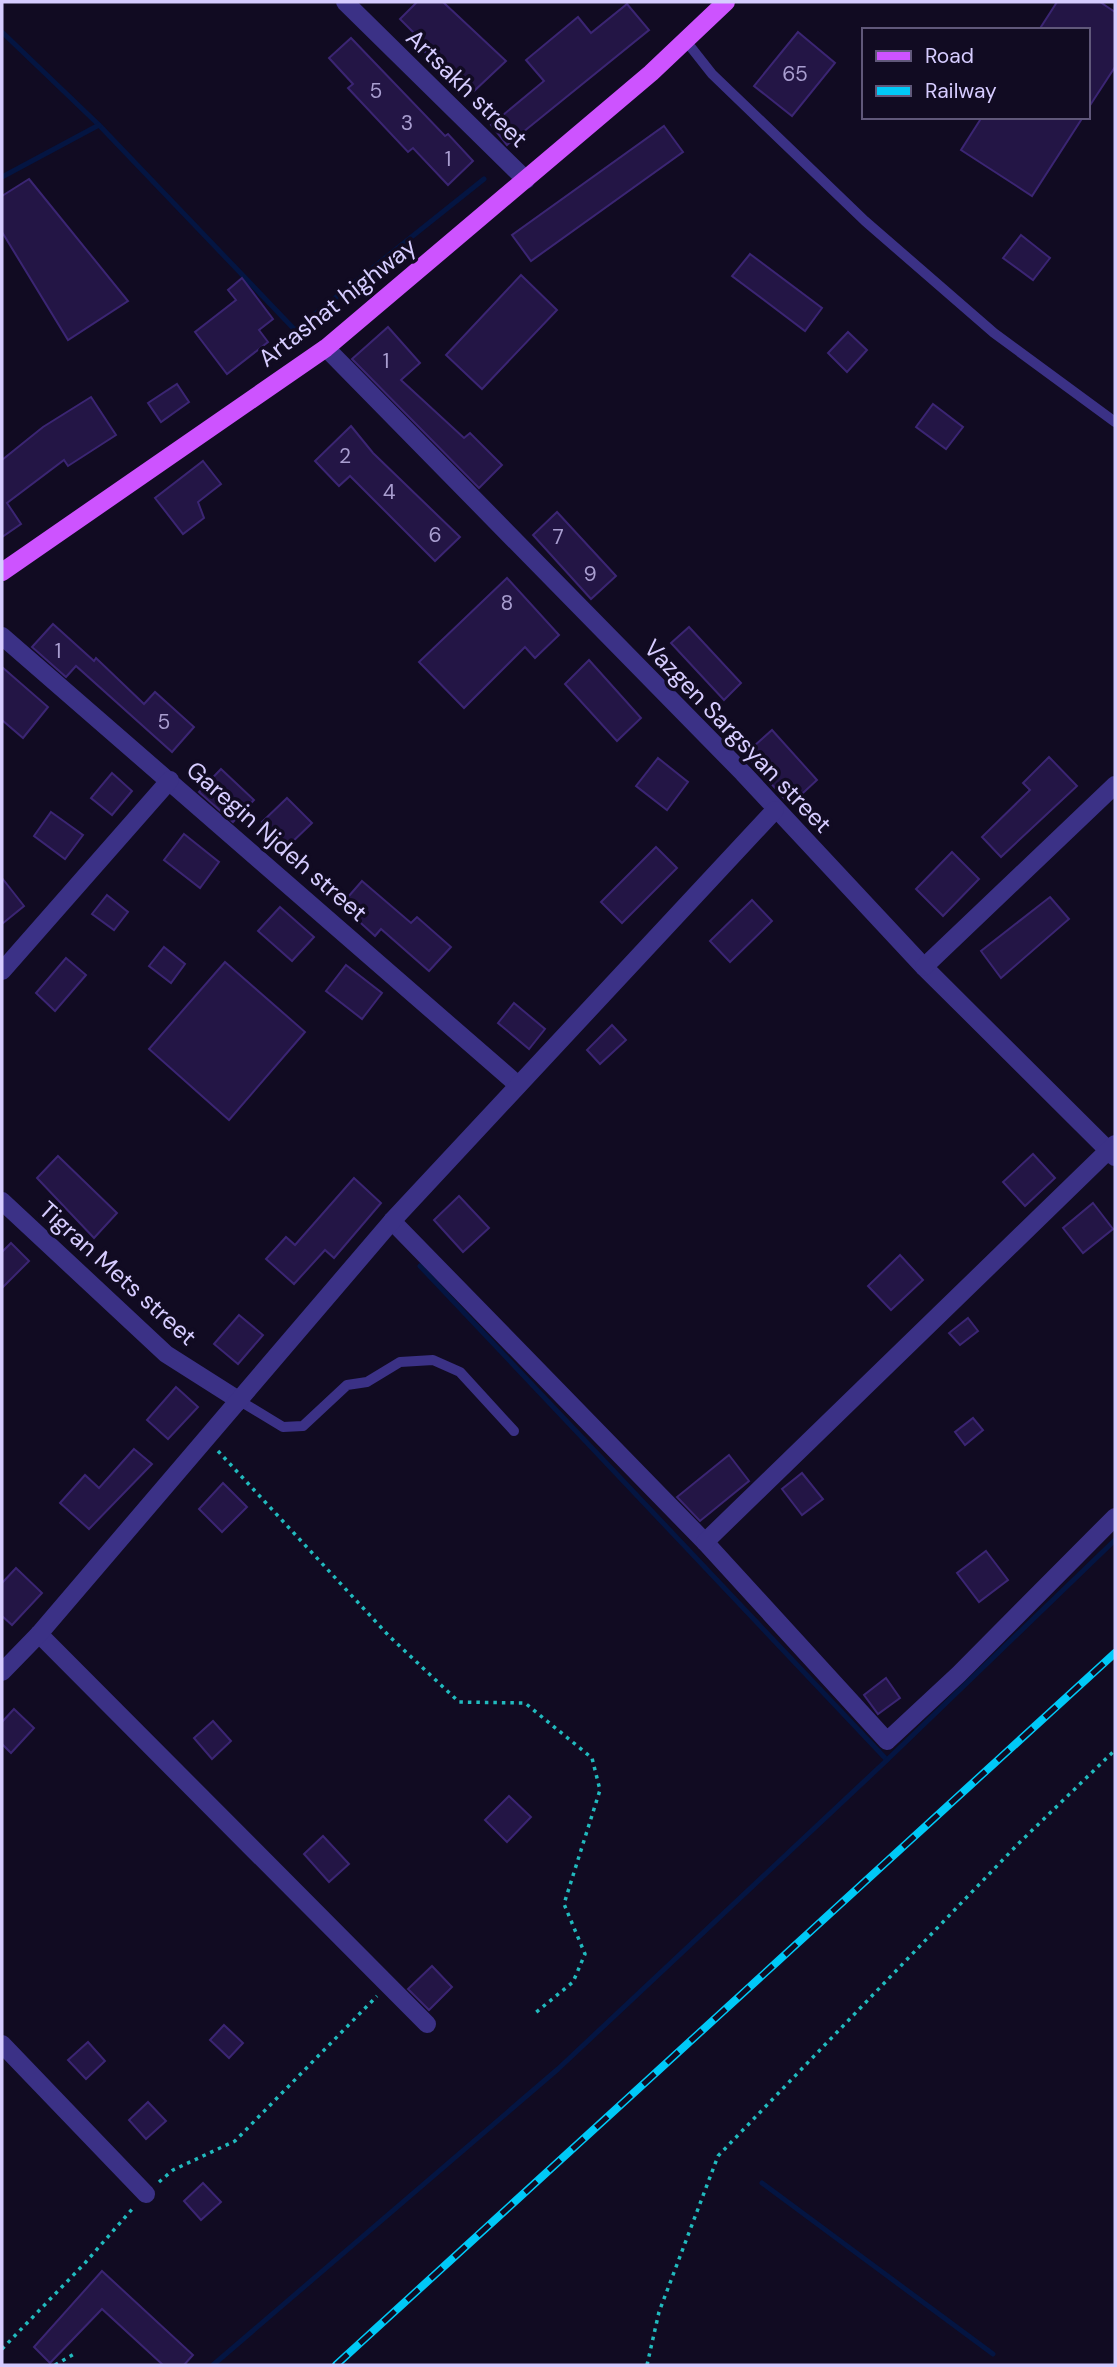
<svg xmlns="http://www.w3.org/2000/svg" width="1117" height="2367" font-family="'DM Sans',sans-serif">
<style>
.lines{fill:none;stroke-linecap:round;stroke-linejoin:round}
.stream{stroke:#041542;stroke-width:5}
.building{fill:#231545;stroke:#3b2573;stroke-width:2}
.path{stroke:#21babe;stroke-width:3.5;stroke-dasharray:3.5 5;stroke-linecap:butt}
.lane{stroke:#3b3186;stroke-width:10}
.street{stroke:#3b3186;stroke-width:18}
.primary{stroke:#cd53ff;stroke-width:18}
.rail-casing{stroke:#00c9f7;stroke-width:8}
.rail{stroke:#110b22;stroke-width:5;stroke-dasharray:16;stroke-linecap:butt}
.labels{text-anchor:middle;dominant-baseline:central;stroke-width:7;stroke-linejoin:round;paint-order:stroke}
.number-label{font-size:21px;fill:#a99ed0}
.street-label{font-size:24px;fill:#d6ccff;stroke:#110b22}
</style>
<rect width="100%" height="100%" fill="#110b22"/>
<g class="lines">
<g class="stream">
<path d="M2 32 99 125 295 330 484 179"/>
<path d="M2 177 99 125"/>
<path d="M420 1266 887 1760"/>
<path d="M762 2183 993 2354"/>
<path d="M213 2365 558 2069 887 1760 1115 1540"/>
</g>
</g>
<g class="building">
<path d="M417 2H443L506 61 473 92 435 52 430 57 417 44 421 40 400 19Z"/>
<path d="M1057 2H1100L1115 12V67L1087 110V30H1039Z"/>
<path d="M627 4 649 30 507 145 491 125 544 81 526 60 578 17 591 33Z"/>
<path d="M798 32 835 63 792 116 754 86Z"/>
<path d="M351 38 445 136 448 134 473 161 448 185 413 148 408 152 348 88 353 84 329 58Z"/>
<path d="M982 117H1083L1032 196 961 150Z"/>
<path d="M664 126 683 152 531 261 512 235Z"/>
<path d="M29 179 128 301 68 340 2 232V196Z"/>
<path d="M1021 235 1050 258 1033 280 1003 258Z"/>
<path d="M750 254 822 308 805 331 732 276Z"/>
<path d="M521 275 557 310 482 389 446 355Z"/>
<path d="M242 278 273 319 259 330 268 342 227 374 195 332 236 300 228 290Z"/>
<path d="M388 327 420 363 401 380 464 438 470 433 502 465 479 488 352 359Z"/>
<path d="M848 332 867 350 847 372 828 353Z"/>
<path d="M177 384 189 402 161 422 148 403Z"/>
<path d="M91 397 116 435 68 466 64 460 7 503 21 524 2 537V460L43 427Z"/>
<path d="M933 404 963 427 946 449 916 427Z"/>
<path d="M351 426 373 453 460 537 435 561 350 476 339 486 315 461Z"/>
<path d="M203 461 221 484 198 502 204 518 183 534 155 498Z"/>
<path d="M557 512 616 576 591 599 533 535Z"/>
<path d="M507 578 559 635 535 658 525 647 464 708 419 662Z"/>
<path d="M53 624 94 661 96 658 144 704 155 692 194 727 172 752 76 666 66 677 32 647Z"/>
<path d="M689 627 741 683 724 700 671 643Z"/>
<path d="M589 660 641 718 617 741 565 684Z"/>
<path d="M2 667 48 707 23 738 2 720Z"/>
<path d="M772 730 817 780 790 805 745 754Z"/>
<path d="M1049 757 1077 786 1001 857 982 837 1030 790 1023 783Z"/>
<path d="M658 758 688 782 667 810 636 786Z"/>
<path d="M221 769 254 800 233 822 199 792Z"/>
<path d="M112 773 132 791 112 815 91 798Z"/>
<path d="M287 798 312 823 287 847 262 822Z"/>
<path d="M51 812 83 835 65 859 34 836Z"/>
<path d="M184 834 219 862 200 888 164 860Z"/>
<path d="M656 847 677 868 622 923 601 902Z"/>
<path d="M952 852 979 879 943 916 916 889Z"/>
<path d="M2 878 24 906 2 924Z"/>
<path d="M362 881 411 923 417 917 451 947 429 971 381 929 375 936 341 905Z"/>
<path d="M107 895 128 912 114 930 92 914Z"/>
<path d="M1050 897 1069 919 1001 978 981 951Z"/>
<path d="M752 900 772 921 730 962 710 941Z"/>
<path d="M280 907 314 937 292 961 258 931Z"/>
<path d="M164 947 185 964 171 983 149 966Z"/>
<path d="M66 958 86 975 55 1011 36 993Z"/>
<path d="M225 962 305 1032 229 1120 149 1049Z"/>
<path d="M346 965 382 993 362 1019 326 991Z"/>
<path d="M514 1003 545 1029 529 1049 498 1023Z"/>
<path d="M612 1025 626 1040 600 1064 587 1050Z"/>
<path d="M1033 1154 1055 1178 1025 1206 1003 1182Z"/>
<path d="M58 1156 117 1213 94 1238 37 1178Z"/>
<path d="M354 1178 381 1203 334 1258 325 1250 294 1284 266 1259 286 1237 295 1245Z"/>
<path d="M459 1196 489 1228 463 1252 434 1220Z"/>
<path d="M1093 1203 1113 1229 1083 1253 1063 1228Z"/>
<path d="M11 1243 29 1261 2 1288V1252Z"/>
<path d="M900 1255 923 1280 891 1310 868 1286Z"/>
<path d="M239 1315 263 1335 238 1364 214 1344Z"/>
<path d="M968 1318 978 1331 960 1345 949 1333Z"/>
<path d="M176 1387 198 1407 168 1439 147 1420Z"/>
<path d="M973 1418 983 1430 965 1445 955 1432Z"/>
<path d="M134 1449 152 1464 89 1529 60 1503 85 1475 99 1488Z"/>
<path d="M729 1455 749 1481 700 1521 677 1497Z"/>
<path d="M802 1473 823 1499 802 1515 782 1489Z"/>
<path d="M223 1483 247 1507 222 1532 199 1509Z"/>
<path d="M986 1551 1008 1580 979 1602 957 1573Z"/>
<path d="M16 1568 42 1593 12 1625 2 1616V1583Z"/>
<path d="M886 1678 900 1698 878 1714 864 1695Z"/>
<path d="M14 1709 34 1728 11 1753 2 1744V1722Z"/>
<path d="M213 1721 231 1741 212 1759 194 1738Z"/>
<path d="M509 1796 531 1817 507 1842 485 1820Z"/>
<path d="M323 1836 349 1864 329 1882 304 1854Z"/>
<path d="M432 1966 452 1987 429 2010 408 1989Z"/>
<path d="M224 2025 243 2043 229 2058 210 2040Z"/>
<path d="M88 2042 105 2061 86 2079 68 2060Z"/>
<path d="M148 2102 166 2121 146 2139 129 2120Z"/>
<path d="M203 2183 221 2202 201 2220 184 2201Z"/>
<path d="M102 2271 193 2355 184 2365H163L102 2309 50 2363 34 2347Z"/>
</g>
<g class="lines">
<g class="path">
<path d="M218 1451 389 1636 459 1702 525 1703 592 1758 600 1790 564 1904 585 1954 573 1982 534 2014"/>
<path d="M159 2182 173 2170 235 2141 377 1996"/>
<path d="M2 2349 85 2263 134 2207"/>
<path d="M55 2365 74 2354"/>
<path d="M647 2365 659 2312 718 2156 1018 1844 1115 1750"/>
</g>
<g class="lane">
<path d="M686 41 712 74 865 221 994 333 1115 422"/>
<path d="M240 1401 283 1427 303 1426 347 1385 367 1382 400 1362 433 1360 460 1372 514 1431"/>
</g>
<g class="street">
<path d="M345 2 526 180"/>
<path d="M326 348 743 773 924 967 1115 1157"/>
<path d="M2 636 518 1085"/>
<path d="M924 967 1115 785"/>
<path d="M2 971 170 780"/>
<path d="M2 1201 166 1354 240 1401"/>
<path d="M392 1221 705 1542 887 1741 959 1674 1115 1517"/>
<path d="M705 1542 1115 1144"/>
<path d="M39 1634 427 2024"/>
<path d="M2 1672 39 1634 392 1221 775 810"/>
<path d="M2 2044 146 2194"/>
</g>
<path class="primary" d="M2 572 326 348 651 73 726 2"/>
<defs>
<path id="rail" d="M336 2365 1115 1653"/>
</defs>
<use href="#rail" class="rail-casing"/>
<use href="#rail" class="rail"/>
</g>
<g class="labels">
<g class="number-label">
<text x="795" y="74">65</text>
<text x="376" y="91">5</text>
<text x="407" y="123">3</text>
<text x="448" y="159">1</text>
<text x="386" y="361">1</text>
<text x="345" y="456">2</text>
<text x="389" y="492">4</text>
<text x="435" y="535">6</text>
<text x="558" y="537">7</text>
<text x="590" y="574">9</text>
<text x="507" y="603">8</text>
<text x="58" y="651">1</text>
<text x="164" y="722">5</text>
</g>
<g class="street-label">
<text transform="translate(467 88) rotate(44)">Artsakh street</text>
<text transform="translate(337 302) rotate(-38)">Artashat highway</text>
<text transform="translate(738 736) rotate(46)">Vazgen Sargsyan street</text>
<text transform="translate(277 841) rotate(41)">Garegin Njdeh street</text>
<text transform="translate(118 1273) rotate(42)">Tigran Mets street</text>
</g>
</g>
<rect width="1117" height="2367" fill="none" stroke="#d6ccff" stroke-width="7"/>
<rect x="862" y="28" width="228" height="91" fill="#110b22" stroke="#60587a" stroke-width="2"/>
<rect x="876" y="51" width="35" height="10" fill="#cd53ff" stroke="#60587a" stroke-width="2"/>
<text x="925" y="63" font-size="21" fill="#d6ccff">Road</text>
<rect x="876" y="86" width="35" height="10" fill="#00c9f7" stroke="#60587a" stroke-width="2"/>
<text x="925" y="98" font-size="21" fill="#d6ccff">Railway</text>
</svg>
